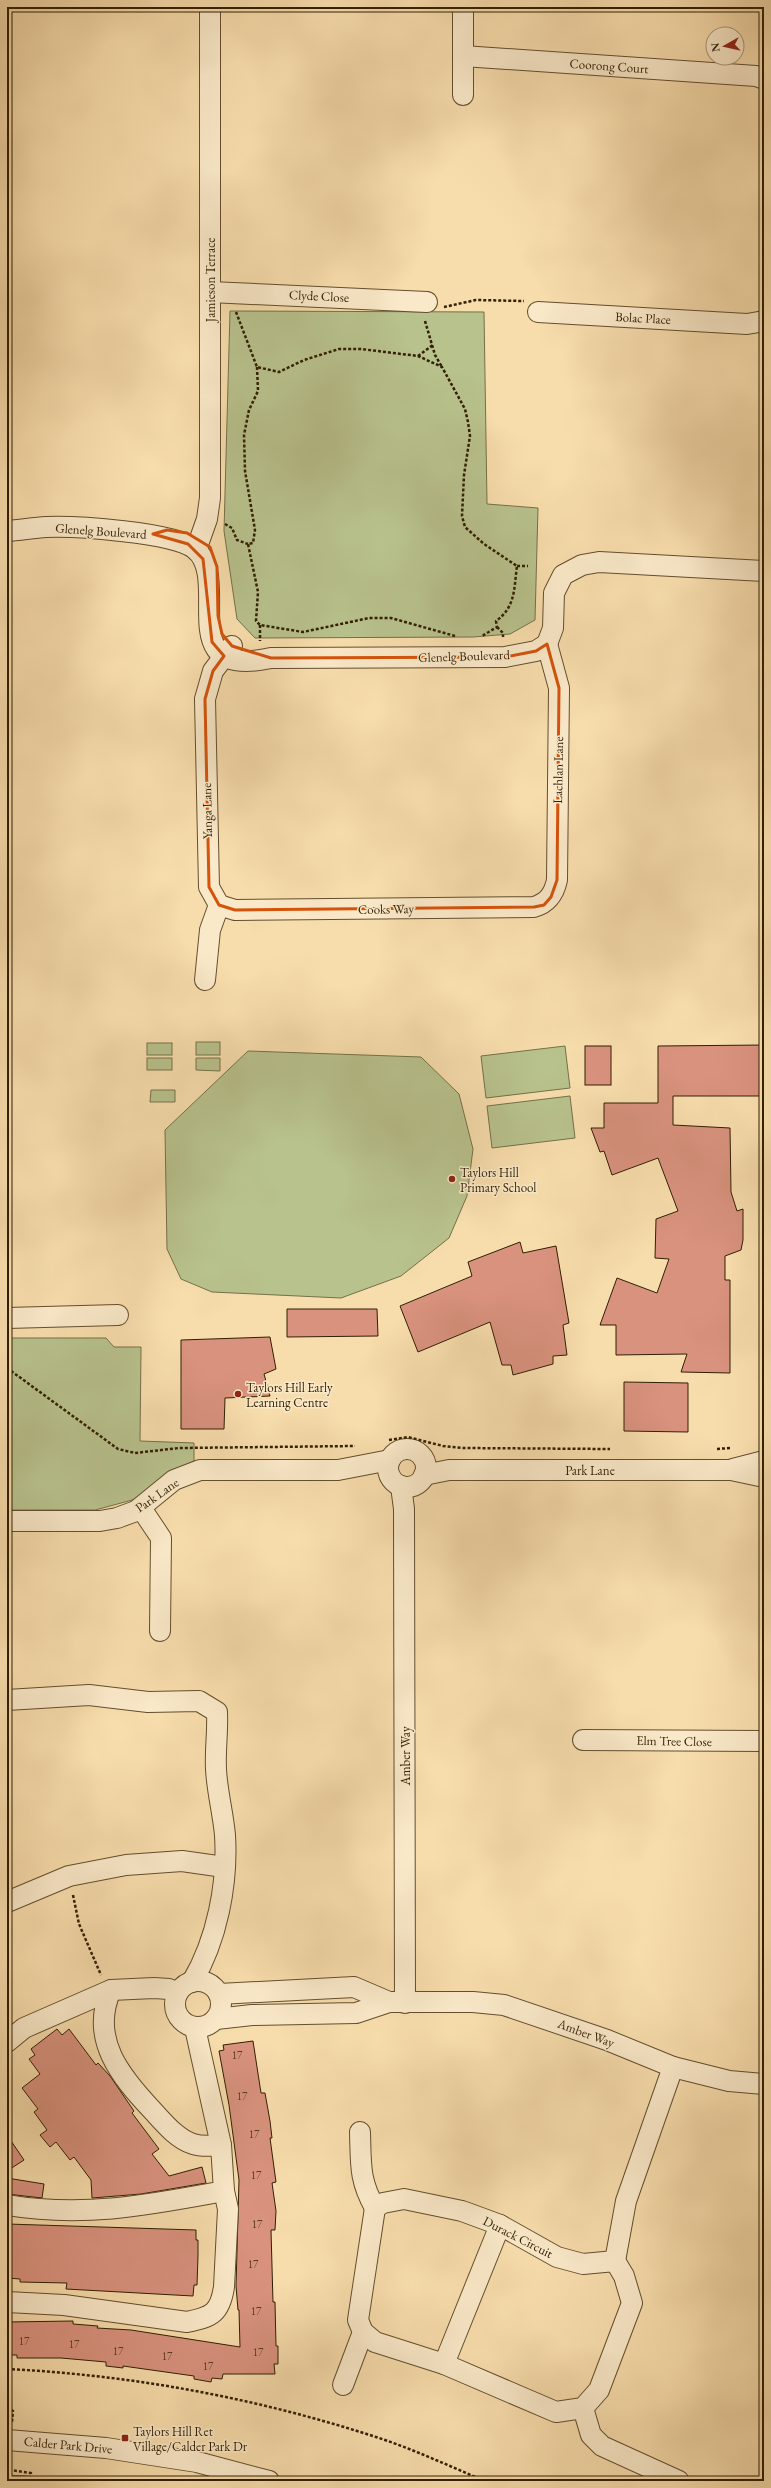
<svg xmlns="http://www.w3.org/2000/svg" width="771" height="2488" font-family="'EB Garamond',serif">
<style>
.green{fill:#b8c28d;stroke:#747048}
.building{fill:#d9927e;stroke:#311f03}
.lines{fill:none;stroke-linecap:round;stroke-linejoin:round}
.minor-casing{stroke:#634e2d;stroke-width:22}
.path{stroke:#311f03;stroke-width:2.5;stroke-dasharray:3 2;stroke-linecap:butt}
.minor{stroke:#fae9c9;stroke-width:20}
.marked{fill:none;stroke:#d6530b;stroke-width:3;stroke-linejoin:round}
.poi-dot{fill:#8f2418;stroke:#fae9c9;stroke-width:1.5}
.labels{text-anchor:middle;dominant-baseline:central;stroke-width:3;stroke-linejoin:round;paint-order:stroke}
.number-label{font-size:11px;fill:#5b3c22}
.street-label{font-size:13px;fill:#311f03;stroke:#fae9c9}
.poi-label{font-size:13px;fill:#311f03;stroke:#fae9c9;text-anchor:start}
</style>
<rect width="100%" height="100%" fill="#f8ddac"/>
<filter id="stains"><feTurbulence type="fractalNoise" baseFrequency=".005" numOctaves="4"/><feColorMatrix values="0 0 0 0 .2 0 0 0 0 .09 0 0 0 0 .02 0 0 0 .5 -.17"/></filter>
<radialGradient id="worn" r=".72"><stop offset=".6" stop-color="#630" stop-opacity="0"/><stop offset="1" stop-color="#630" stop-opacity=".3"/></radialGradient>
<g class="green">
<path d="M230 311 484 312 487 504 538 508 535 620 510 634 473 637 255 638 237 619 224 531Z"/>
<rect x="196" y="1042" width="24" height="13"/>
<rect x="147" y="1043" width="25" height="12"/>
<path d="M565 1046 570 1088 486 1098 481 1056Z"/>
<path d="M248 1051 421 1057 459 1094 473 1149 467 1196 449 1238 401 1276 341 1298 212 1292 181 1279 167 1249 165 1130Z"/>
<rect x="147" y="1058" width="25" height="12"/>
<path d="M196 1058H220V1071L196 1070Z"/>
<path d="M151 1090H175V1102H150Z"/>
<path d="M570 1096 575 1138 492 1148 487 1106Z"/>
<path d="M7 1338H106L114 1347H141L140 1441 194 1443V1461L162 1477 136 1499 95 1510H7Z"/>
<path d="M7 2475 28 2476V2481H7Z"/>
</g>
<g class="building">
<path d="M764 1045V1096H673V1125L730 1128 731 1192 737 1211 743 1209V1240L741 1250 725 1256V1280H730V1373L681 1372 687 1354 616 1355V1325H600L617 1278 657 1293 669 1259 655 1258 656 1219 678 1211 658 1158 612 1175 604 1151 600 1152 591 1128H604V1103H658V1046Z"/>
<rect x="585" y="1046" width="26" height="39"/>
<path d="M520 1242 523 1253 556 1246 569 1323 563 1325 567 1355 553 1356V1364L513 1375 511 1365H502L490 1322 418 1352 400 1306 472 1276 468 1262Z"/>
<path d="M287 1309H377L378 1336 287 1337Z"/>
<path d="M270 1337 276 1369 264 1374 270 1396 225 1398 224 1429H181V1340Z"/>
<path d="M624 1382 688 1383V1432L624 1431Z"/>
<path d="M57 2029 62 2035 69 2029 96 2065 98 2063 110 2076 134 2111 132 2113 159 2149 152 2154 169 2176 202 2167 206 2183 141 2194 92 2198 91 2180 74 2157 70 2160 56 2142 50 2147 40 2135 47 2130 34 2112 38 2109 22 2088 40 2074 29 2059 35 2055 31 2049Z"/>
<path d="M253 2041 261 2093H265L270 2121 272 2138H270L276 2182 272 2183 276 2211 275 2230H271L273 2302H275L276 2346H278V2364H274L275 2374H223L222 2379 212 2378 211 2382 194 2379V2376L123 2366V2368L106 2366V2362L61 2358H17V2355H7V2322L73 2321V2324L98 2326 97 2328 131 2330 240 2347 239 2310H238L236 2286 239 2180 229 2105 219 2051 224 2050 223 2045Z"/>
<path d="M7 2135 24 2160 7 2171Z"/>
<path d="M7 2178 44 2184 42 2198 7 2194Z"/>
<path d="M7 2224 196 2230V2240H198V2256L197 2285H194L193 2296 66 2289 67 2283 20 2282V2279L7 2278Z"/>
</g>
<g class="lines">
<defs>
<g id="minor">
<path d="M463 56 756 76 764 79"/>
<path d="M463 95V13"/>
<path d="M210 292 427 302"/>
<path d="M538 312 747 324 764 321"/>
<path d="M7 531C20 530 33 528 46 527 75 526 174 532 195 549 233 580 170 680 271 658L505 657 536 651 547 644 553 628 554 593 563 575 582 565 599 562 764 571"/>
<path d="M196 550 207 519 210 498V7"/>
<path d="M219 905 235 910 534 907C548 903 554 894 557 880L559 688 547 644"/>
<path d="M205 980 210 930 219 905 209 887 205 699 213 671 232 646"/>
<path d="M7 1318 118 1315"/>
<circle cx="407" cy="1468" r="19"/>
<path d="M733 1469 764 1461"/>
<path d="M424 1475 449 1470H731L764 1477"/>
<path d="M401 1486 404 1509 405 2003"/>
<path d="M141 1508 161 1538 160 1631"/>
<path d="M7 1521H100L117 1518 136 1511 174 1480 200 1470H338L390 1460"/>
<path d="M7 1700 89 1695 148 1702 199 1701 217 1712C218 1731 215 1750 216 1769 217 1791 223 1813 225 1835 228 1884 217 1940 192 1982"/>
<path d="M583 1740 764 1741"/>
<path d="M7 1902 69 1876 126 1865 182 1861 224 1867"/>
<circle cx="198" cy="2004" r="23"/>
<path d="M111 1990C89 2039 121 2077 153 2111 164 2123 177 2139 193 2144 202 2147 212 2146 221 2145"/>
<path d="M219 1994 354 1987 389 2002"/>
<path d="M216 2019 252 2015 356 2013 389 2002H473L504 2005 607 2040 673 2067 729 2081 764 2084"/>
<path d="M7 2042 24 2028 111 1990 154 1988 169 1989 177 1994"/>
<path d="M360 2132C361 2164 359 2180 375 2208"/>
<path d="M404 2199 462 2211 500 2225 557 2257 583 2264 615 2261 624 2276 632 2303 599 2390 583 2408 556 2412 444 2364 375 2342 363 2332 358 2320 375 2208 383 2203Z"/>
<path d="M7 2205C84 2218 148 2205 224 2191"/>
<path d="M615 2261 626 2201 673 2067"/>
<path d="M7 2302 64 2305 187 2322C212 2317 220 2313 224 2287L228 2209 224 2191 221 2145 195 2028"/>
<path d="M444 2364 500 2225"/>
<path d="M343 2385 363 2332"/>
<path d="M583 2408 591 2435 602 2446 679 2481"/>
<path d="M7 2440 106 2448 197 2462 269 2481"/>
</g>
</defs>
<use href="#minor" class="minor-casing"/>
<g class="path">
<path d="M444 307 476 300 524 301"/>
<path d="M236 312 257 367 279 372 304 360 339 349H361L418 356 442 367 465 409 468 422 470 436 464 475 462 516 465 527 484 544 517 566C514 587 516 607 496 621L497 627 482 636"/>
<path d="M425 321 435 355 442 367"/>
<path d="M418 356 433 345"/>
<path d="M257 367 258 391 249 410 244 435 245 471 255 530 253 543 248 544 258 592 256 621 260 625 303 632 369 618H391L455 636"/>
<path d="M225 524 232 528 237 540 248 544"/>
<path d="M517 566H528"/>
<path d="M260 625V641"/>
<path d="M497 627 503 633V637"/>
<path d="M7 1368 118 1449 135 1453 179 1448 355 1446"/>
<path d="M389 1440 408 1437 443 1446 463 1448 610 1449"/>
<path d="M717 1449 730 1448"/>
<path d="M73 1895 79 1924 101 1975"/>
<path d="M7 2369C132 2375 256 2398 376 2437 413 2449 449 2466 485 2481"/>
<path d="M7 2407 13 2411 12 2422"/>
<path d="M10 2459V2470L31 2473 30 2481"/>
</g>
<use href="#minor" class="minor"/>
</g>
<path class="marked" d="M167 530 187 533 210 547 217 567 218 616 222 634 232 646 271 658 505 657 536 651 547 644 559 688 557 880 551 897 544 905 534 907 235 910 219 905 209 887 205 699 213 671 224 656 212 642 203 559 188 544 153 534Z"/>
<g class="poi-dot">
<circle cx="452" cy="1179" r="4"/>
<circle cx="238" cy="1394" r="4"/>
<rect x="121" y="2434" width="8" height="8" rx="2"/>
</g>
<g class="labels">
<g class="number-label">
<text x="237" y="2055">17</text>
<text x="242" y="2096">17</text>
<text x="254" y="2134">17</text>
<text x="256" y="2175">17</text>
<text x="257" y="2224">17</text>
<text x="253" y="2264">17</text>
<text x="256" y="2311">17</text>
<text x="24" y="2341">17</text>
<text x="74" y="2344">17</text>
<text x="118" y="2351">17</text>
<text x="258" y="2352">17</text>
<text x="167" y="2356">17</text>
<text x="208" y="2366">17</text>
</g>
<g class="street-label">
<text transform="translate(609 66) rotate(4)">Coorong Court</text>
<text transform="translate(210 280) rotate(-90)">Jamieson Terrace</text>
<text transform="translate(319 296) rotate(3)">Clyde Close</text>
<text transform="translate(643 318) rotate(3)">Bolac Place</text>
<text transform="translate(101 531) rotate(4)">Glenelg Boulevard</text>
<text transform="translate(464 656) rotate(-2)">Glenelg Boulevard</text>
<text transform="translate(558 770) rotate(-89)">Lachlan Lane</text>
<text transform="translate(207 811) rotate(-91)">Yanga Lane</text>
<text transform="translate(386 909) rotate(-1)">Cooks Way</text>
<text x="590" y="1470">Park Lane</text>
<text transform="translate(157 1495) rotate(-35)">Park Lane</text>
<text transform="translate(674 1741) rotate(1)">Elm Tree Close</text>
<text transform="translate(405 1756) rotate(-90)">Amber Way</text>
<text transform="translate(586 2033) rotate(20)">Amber Way</text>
<text transform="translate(518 2237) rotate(27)">Durack Circuit</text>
<text transform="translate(68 2445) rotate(5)">Calder Park Drive</text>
</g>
<g class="poi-label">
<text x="460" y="1172">Taylors Hill<tspan x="460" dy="15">Primary School</tspan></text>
<text x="246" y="1387">Taylors Hill Early<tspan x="246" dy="15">Learning Centre</tspan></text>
<text x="133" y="2431">Taylors Hill Ret<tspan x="133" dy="15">Village/Calder Park Dr</tspan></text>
</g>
</g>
<rect width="771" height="2488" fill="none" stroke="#f8ddac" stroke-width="24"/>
<rect x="8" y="8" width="755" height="2472" fill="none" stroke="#311f03" stroke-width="2"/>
<rect x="12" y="12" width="747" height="2464" fill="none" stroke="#311f03"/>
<g transform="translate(725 46) rotate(262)"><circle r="19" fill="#fae9c9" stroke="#aa987a"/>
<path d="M0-3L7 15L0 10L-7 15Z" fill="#8f2418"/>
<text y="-6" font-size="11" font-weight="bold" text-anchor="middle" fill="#311f03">N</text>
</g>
<rect width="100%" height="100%" filter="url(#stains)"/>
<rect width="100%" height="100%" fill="url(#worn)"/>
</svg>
